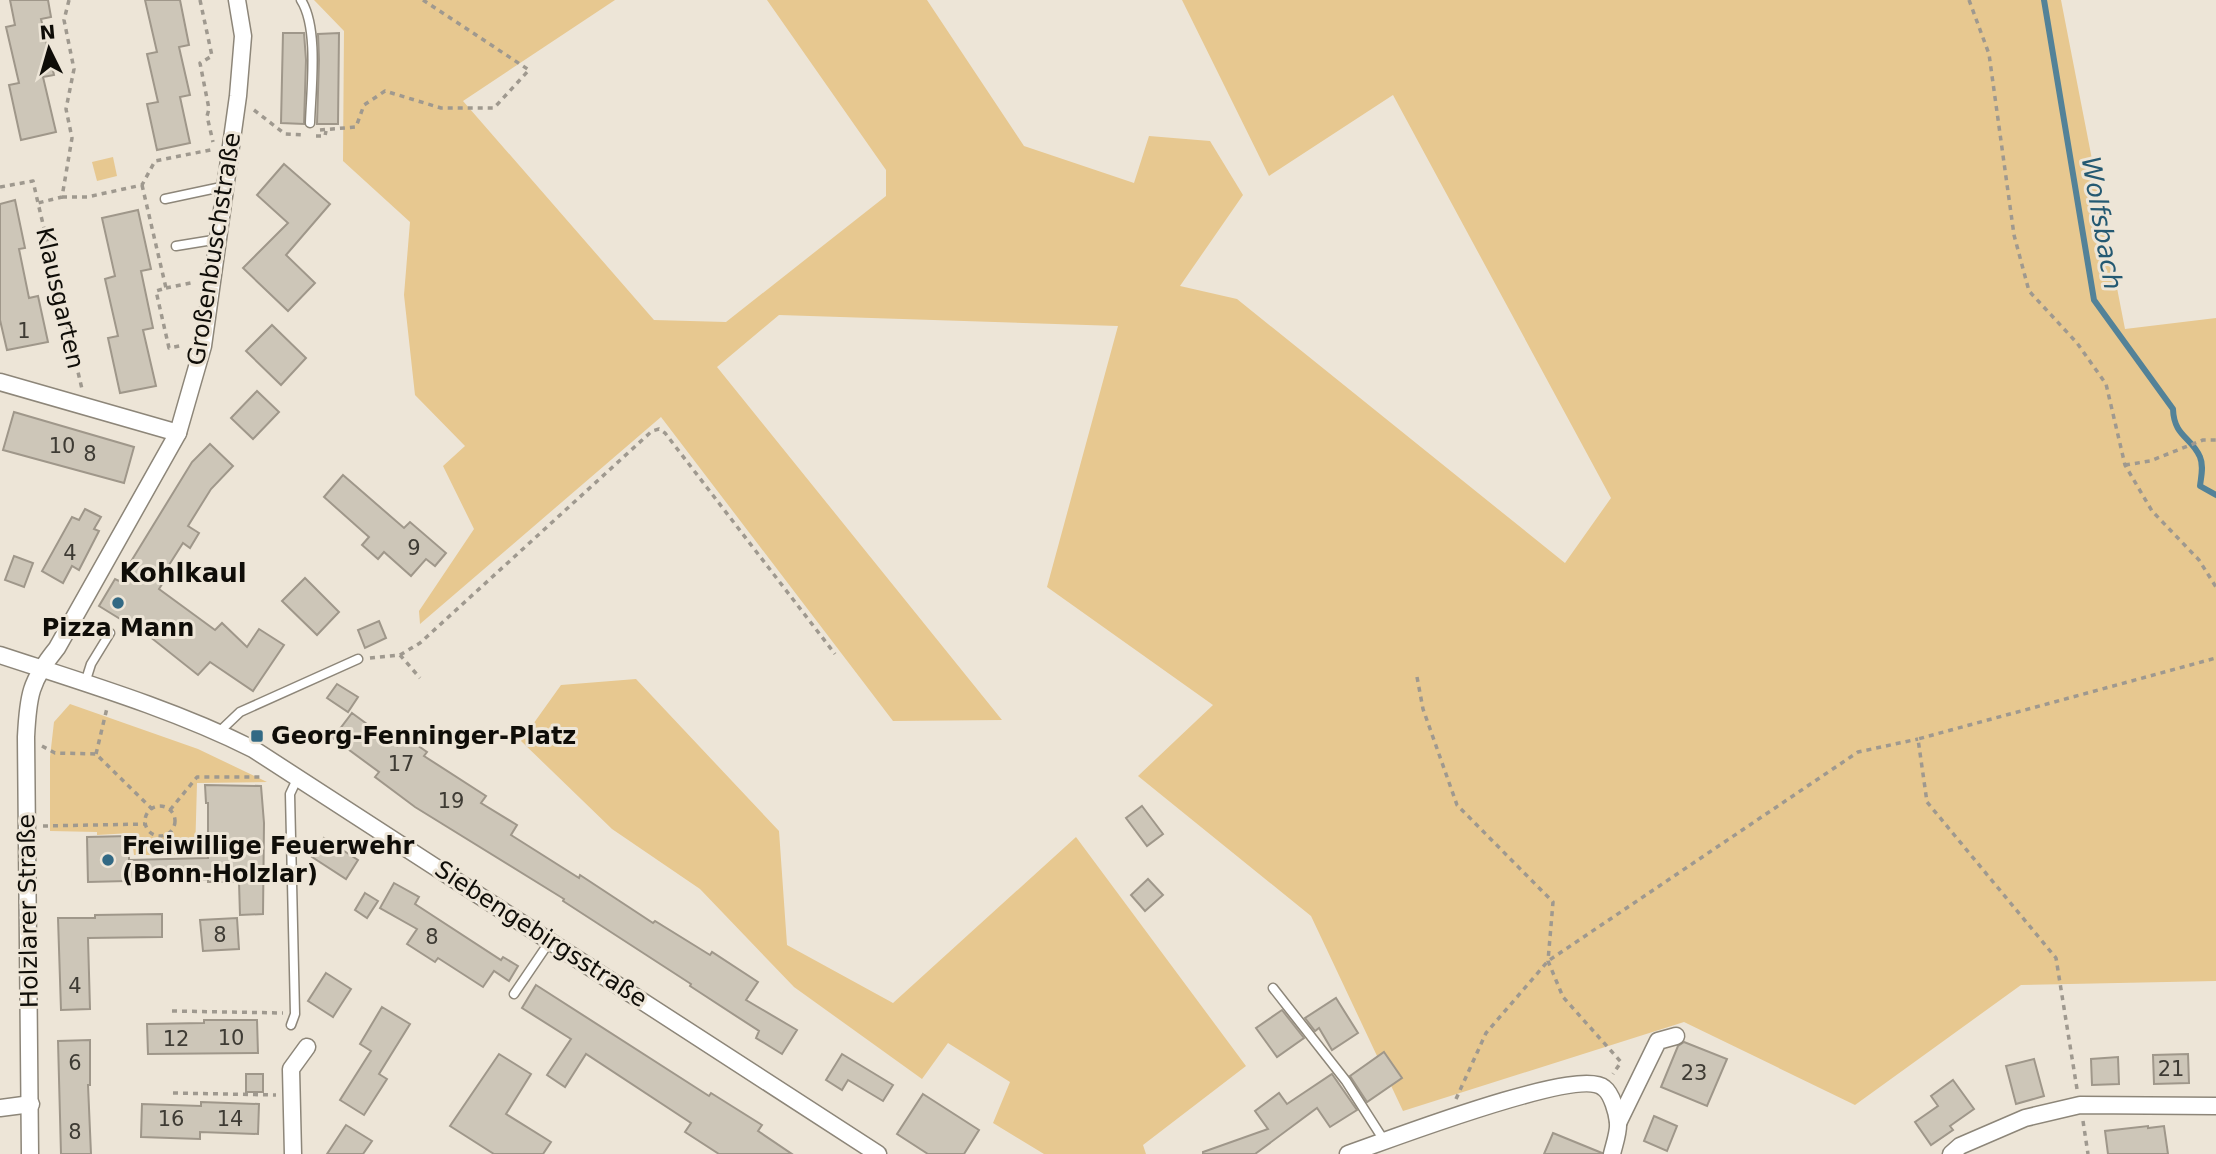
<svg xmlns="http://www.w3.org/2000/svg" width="2216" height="1154" font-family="'DejaVu Sans',sans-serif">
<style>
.green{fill:#e7c890}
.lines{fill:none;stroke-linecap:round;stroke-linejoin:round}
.stream{stroke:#538298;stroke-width:6}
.building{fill:#cdc6b8;stroke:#9f978a;stroke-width:2}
.lane-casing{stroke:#8d8679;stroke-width:11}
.street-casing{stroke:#8d8679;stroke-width:19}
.path{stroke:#9f998f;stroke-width:3.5;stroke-dasharray:5 5;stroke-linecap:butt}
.lane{stroke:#fff;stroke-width:8}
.street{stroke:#fff;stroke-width:16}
.poi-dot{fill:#326984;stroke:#ede5d7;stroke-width:2.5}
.labels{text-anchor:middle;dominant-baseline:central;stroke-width:6;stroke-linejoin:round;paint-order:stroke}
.number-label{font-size:21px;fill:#3e3b34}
.street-label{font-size:24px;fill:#0f0d08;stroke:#ede5d7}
.poi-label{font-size:24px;font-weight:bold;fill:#0f0d08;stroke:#ede5d7;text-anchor:start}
.water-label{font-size:26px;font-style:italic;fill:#245972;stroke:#ede5d7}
.neighbourhood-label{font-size:26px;font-weight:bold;fill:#0f0d08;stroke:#ede5d7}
</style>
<rect width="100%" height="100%" fill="#ede5d7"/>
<g class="green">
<path d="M314 0H615L463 101 654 320 726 322 886 196V170L767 0H927L1024 146 1134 183 1149 136 1210 141 1243 195 1180 286 1237 299 1565 563 1611 498 1393 95 1269 176 1182 0H2061L2125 329 2216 318V981L2021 985 1855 1105 1684 1022 1403 1111 1311 916 1138 776 1213 705 1047 587 1118 326 779 315 717 367 1002 720 893 721 661 417 420 624 419 611 474 529 443 466 465 446 415 395 404 295 410 222 343 161 344 31Z"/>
<path d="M113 157 117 176 97 181 92 162Z"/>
<path d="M636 679 779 831 787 945 893 1003 1076 837 1246 1066 1143 1145 1146 1154H1044L993 1123 1010 1082 948 1043 922 1079 794 987 700 889 612 829 521 741 561 685Z"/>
<path d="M70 704 198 749 267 782 197 783 195 855H134L131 833 97 835V832L50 831V757L54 722Z"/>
</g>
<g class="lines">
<path class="stream" d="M2044 0 2094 300 2173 409C2174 437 2192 437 2200 457 2204 466 2201 477 2200 486L2216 495"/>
</g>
<g class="building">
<path d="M10 0H48L51 17 41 19 54 75 43 77 56 132 21 140 9 85 19 83 6 27 15 25Z"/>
<path d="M145 0H180L189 45 179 47 190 95 180 97 190 143 157 150 147 104 158 102 147 54 157 52Z"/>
<path d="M283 33H304L306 60 304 124 281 123Z"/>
<path d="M339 33 338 124H317L319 60 318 34Z"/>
<path d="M284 164 330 204 286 255 315 283 288 311 243 268 288 223 257 195Z"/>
<path d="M15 200 25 248 19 249 29 298 38 296 48 342 7 350 0 320V204Z"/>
<path d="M138 210 151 269 141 271 153 328 143 330 156 386 120 393 108 338 118 336 105 279 115 276 102 218Z"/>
<path d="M272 325 306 358 281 385 246 351Z"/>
<path d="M257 391 279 412 253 439 231 418Z"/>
<path d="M14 412 134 447 124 483 3 450Z"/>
<path d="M210 444 233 466 211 489 188 526 199 533 190 548 183 543 162 576 166 578 159 589 215 630 222 623 247 647 259 629 284 645 253 691 210 662 198 675 144 632 143 633 99 606 115 579 119 581 192 462Z"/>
<path d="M343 475 404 528 410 522 446 553 435 566 426 559 411 576 384 552 378 559 362 545 369 537 324 497Z"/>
<path d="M85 509 101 517 94 529 99 531 79 570 72 566 63 583 42 571 72 517 79 520Z"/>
<path d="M14 556 33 563 24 587 5 580Z"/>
<path d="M305 578 339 612 317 635 282 601Z"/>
<path d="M379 621 386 638 365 648 358 630Z"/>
<path d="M337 684 358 697 348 712 327 698Z"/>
<path d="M352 713 397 746 404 736 427 752 424 756 486 796 481 803 517 825 511 835 579 878 580 875 653 923 655 921 710 955 712 952 758 982 746 1000 797 1030 782 1054 756 1038 759 1031 690 986 691 984 563 901 564 899 415 807 375 777 379 772 333 738Z"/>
<path d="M205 785 261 786 264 823 263 914 240 915 239 882H208V879L88 882 87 837 129 836V860L208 858V803H206Z"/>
<path d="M1142 806 1163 834 1147 846 1126 818Z"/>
<path d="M324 838 358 860 346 879 312 857Z"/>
<path d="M1148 879 1163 895 1145 911 1131 895Z"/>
<path d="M394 883 419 897 415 904 501 960 503 957 518 966 509 981 494 971 483 987 438 958 435 962 407 944 417 929 380 908Z"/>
<path d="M365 893 378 901 367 918 355 910Z"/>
<path d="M162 914V937L88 938 90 1009 61 1010 58 918H95V915Z"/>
<path d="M237 918 239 949 203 951 200 920Z"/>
<path d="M326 973 351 989 333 1017 308 1001Z"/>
<path d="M536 985 709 1096 711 1093 762 1125 758 1131 792 1154H719L685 1132 691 1123 586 1054 565 1087 547 1075 571 1039 522 1008Z"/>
<path d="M1336 998 1358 1033 1332 1050 1319 1028 1315 1031 1305 1018Z"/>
<path d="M382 1007 410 1024 379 1074 387 1079 364 1115 340 1100 371 1051 360 1044Z"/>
<path d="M1282 1010 1304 1038 1277 1057 1256 1028Z"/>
<path d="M204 1020H257L258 1053 148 1054 147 1024 204 1023Z"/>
<path d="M90 1040V1085H88L91 1154H61L58 1041Z"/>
<path d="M1684 1042 1727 1059 1707 1106 1661 1087 1678 1046Z"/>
<path d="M1384 1052 1402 1078 1367 1102 1350 1076Z"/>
<path d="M499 1054 531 1074 506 1114 551 1142 543 1154H494L450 1126Z"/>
<path d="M842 1054 893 1085 883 1101 848 1080 842 1090 826 1080Z"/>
<path d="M2188 1054 2189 1083 2154 1084 2153 1055Z"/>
<path d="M2118 1057 2119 1084 2092 1085 2091 1059Z"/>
<path d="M2034 1059 2044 1096 2016 1104 2006 1066Z"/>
<rect x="246" y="1074" width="17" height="18"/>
<path d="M1332 1074 1357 1110 1330 1127 1317 1108 1255 1154H1203V1152L1268 1129 1255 1111 1279 1093 1287 1104Z"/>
<path d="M1953 1080 1974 1109 1950 1126 1953 1130 1931 1145 1915 1122 1938 1106 1931 1096Z"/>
<path d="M923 1094 979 1130 964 1154H928L897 1134Z"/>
<path d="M201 1102 259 1104 258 1134 200 1132V1139L141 1137 142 1104 201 1106Z"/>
<path d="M1654 1116 1677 1126 1667 1151 1644 1141Z"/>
<path d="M346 1125 372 1141 363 1154H327Z"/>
<path d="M2148 1126V1128L2164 1126 2168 1154H2108L2105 1131Z"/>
<path d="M1553 1133 1602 1153V1154H1544Z"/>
</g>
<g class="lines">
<defs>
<g id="lane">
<path d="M301 0C319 28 311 90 310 123"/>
<path d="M165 199 226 186"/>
<path d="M176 246 219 239"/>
<path d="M85 683 91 664 110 633"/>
<path d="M219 732 240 712 358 659"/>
<path d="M1273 988 1346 1081 1385 1142"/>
<path d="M514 994 550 941"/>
<path d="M291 1025 295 1014 290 794 298 777"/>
</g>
<g id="street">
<path d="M0 382 178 433"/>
<path d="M0 655C85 683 173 709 253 749L878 1154"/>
<path d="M0 1108 31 1104"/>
<path d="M1618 1123 1658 1041 1676 1036"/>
<path d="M30 1154 26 737C28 696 30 681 57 648L178 433 203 346 238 96 243 36 237 0"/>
<path d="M293 1154 291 1069 307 1047"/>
<path d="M1348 1154C1386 1141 1579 1066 1604 1088 1612 1094 1617 1113 1618 1122 1619 1132 1614 1145 1612 1154"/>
<path d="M1951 1154 1960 1146 2025 1118 2080 1105 2216 1106"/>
</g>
</defs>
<use href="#lane" class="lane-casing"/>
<use href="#street" class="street-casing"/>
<g class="path">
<path d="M69 0 64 20 74 69 66 109 72 138 62 197 38 203 82 389"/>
<path d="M200 0 212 56 200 63 209 109 207 116 213 142"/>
<path d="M1969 0 1989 54 2014 235 2029 291 2077 343 2106 384 2125 465 2152 511 2199 560 2216 587"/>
<path d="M254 110 285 134 304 135"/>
<path d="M320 130 356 127 364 105 385 91 441 108H494L529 70 423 0"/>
<path d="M316 136H325L326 131"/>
<path d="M142 185 166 288 156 291 169 348 184 345"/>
<path d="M0 187 33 181 38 203"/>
<path d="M62 197H87L142 185 155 161 215 149"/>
<path d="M166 288 195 282"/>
<path d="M2125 465 2150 461 2203 440H2216"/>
<path d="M400 655 420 643 652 431 659 429 665 433 835 654"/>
<path d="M370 658 400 655 420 678"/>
<path d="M1417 677 1423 709 1457 805 1553 902 1548 961 1563 997 1621 1062 1613 1074"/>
<path d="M42 746 55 753 96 754 152 809"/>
<path d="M96 754 107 708"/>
<circle cx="160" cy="821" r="15"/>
<path d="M170 810 197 777H261"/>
<path d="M43 826 145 824"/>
<path d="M172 1011 283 1013"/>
<path d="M2077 1089 2056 958 1927 802 1918 739 2216 658"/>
<path d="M173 1093 276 1095"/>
<path d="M1456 1099 1486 1033 1548 961 1858 752 1918 739"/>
<path d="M2083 1121 2088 1154"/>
</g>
<use href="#lane" class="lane"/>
<use href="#street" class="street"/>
</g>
<g class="poi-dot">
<circle cx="118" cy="603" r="7"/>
<rect x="250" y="729" width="14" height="14" rx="3.5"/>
<circle cx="108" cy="860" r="7"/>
</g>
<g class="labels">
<g class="number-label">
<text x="24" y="331">1</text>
<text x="62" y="446">10</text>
<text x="90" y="454">8</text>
<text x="414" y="548">9</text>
<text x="70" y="553">4</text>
<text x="401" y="764">17</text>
<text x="451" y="801">19</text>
<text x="220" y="935">8</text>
<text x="432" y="937">8</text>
<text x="75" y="986">4</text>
<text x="231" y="1038">10</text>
<text x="176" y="1039">12</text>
<text x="75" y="1063">6</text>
<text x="2171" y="1069">21</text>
<text x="1694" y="1073">23</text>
<text x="171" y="1119">16</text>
<text x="230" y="1119">14</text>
<text x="75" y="1132">8</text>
</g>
<g class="street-label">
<text transform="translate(214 249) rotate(-81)">Großenbuschstraße</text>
<text transform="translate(60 298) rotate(77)">Klausgarten</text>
<text transform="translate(28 911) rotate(-91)">Holzlarer Straße</text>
<text transform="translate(541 934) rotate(33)">Siebengebirgsstraße</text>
</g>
<g class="poi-label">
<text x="118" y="628" text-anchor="middle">Pizza Mann</text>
<text x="271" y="736">Georg-Fenninger-Platz</text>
<text x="122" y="846">Freiwillige Feuerwehr<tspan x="122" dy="28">(Bonn-Holzlar)</tspan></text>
</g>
<g class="water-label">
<text transform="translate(2102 223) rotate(80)">Wolfsbach</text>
</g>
<g class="neighbourhood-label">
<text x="183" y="573">Kohlkaul</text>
</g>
</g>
<g transform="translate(49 49) rotate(355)" stroke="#ede5d7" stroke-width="5" paint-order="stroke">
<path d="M0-5L12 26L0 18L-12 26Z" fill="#0f0d08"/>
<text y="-10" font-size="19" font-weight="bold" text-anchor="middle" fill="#0f0d08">N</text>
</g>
</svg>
